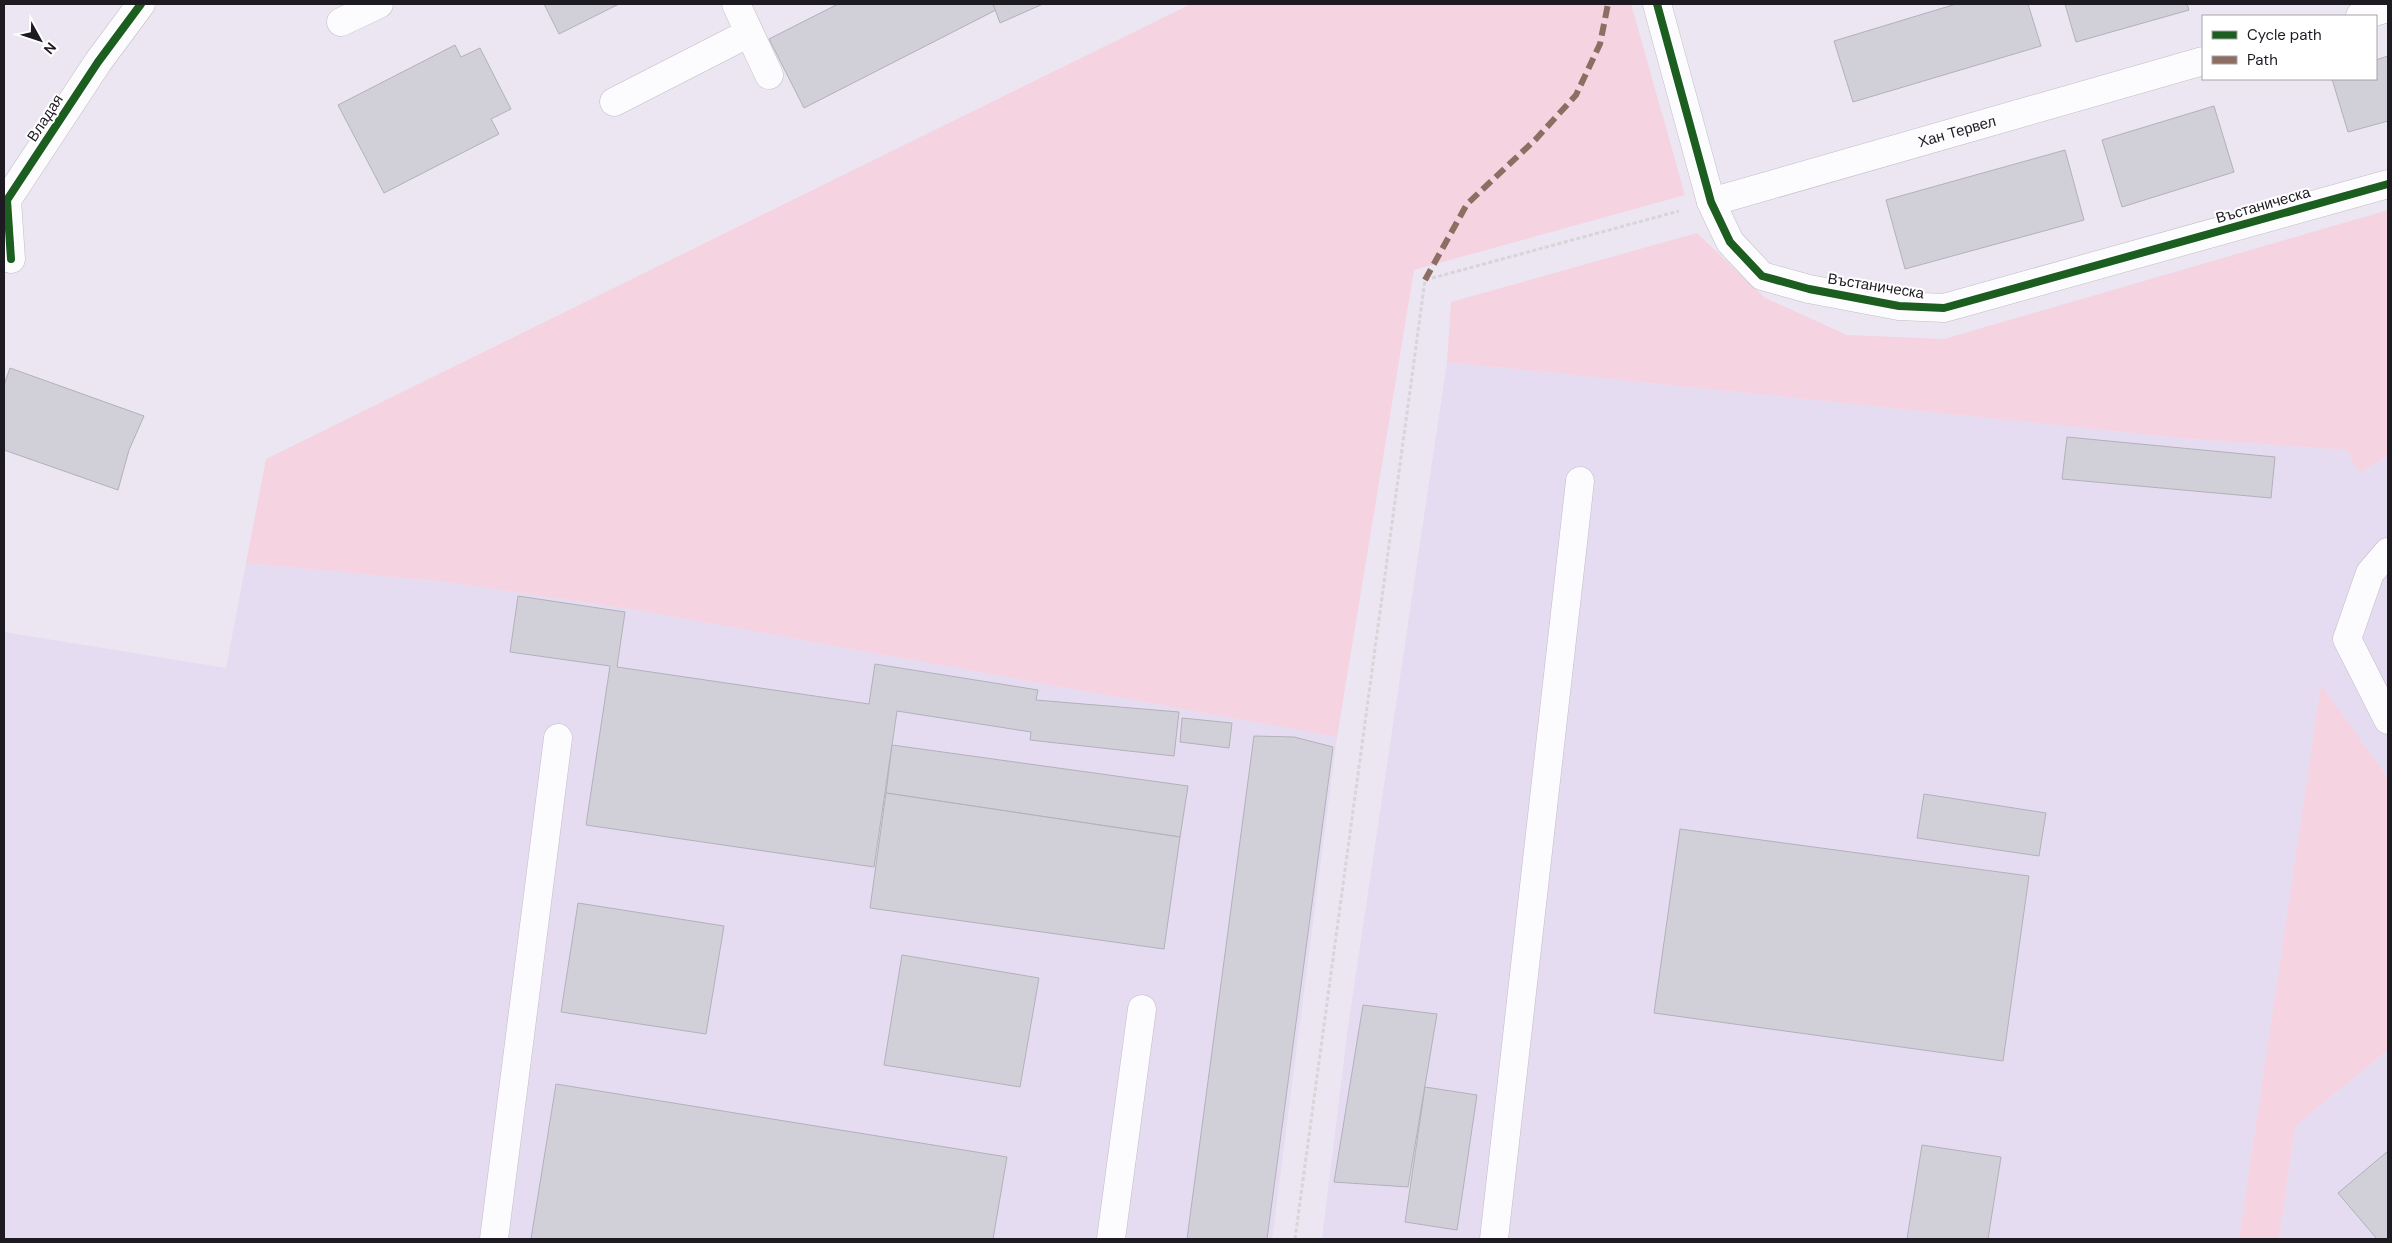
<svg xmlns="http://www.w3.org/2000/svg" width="2392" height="1243" font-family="'DM Sans',sans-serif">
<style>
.built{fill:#e5dcf1}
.green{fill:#f6d3e0}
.building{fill:#d1cfd8;stroke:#b2b1ba}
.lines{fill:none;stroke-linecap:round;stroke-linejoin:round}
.minor-casing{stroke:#c1bdc6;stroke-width:29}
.path{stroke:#d7d5d9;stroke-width:3;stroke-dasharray:4 2.5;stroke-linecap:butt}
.minor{stroke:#fcfbfd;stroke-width:28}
.quiet{stroke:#8d6e63;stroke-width:6;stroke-dasharray:12 6;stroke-linecap:butt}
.cycleway-casing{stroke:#fff;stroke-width:11}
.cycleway{stroke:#1b5e20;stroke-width:8}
.labels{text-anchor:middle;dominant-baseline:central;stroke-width:4;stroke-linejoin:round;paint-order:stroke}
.street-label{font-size:15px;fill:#1d1a22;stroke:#fff}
</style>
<rect width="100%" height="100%" fill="#ebe6f2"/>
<g class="built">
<path d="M1447 362 2190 439 2348 450 2359 473 2388 456V778L2321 686 2239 1239H1322L1348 1027Z"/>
<path d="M246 563 446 582 637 610 1337 737 1272 1239H4V632L226 668Z"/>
<path d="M2388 1050V1239H2279L2295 1126Z"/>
</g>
<g class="green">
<path d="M1191 4H1631L1685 195 1414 270 1337 737 637 610 446 582 246 563 266 459Z"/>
<path d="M2388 210V456L2359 473 2347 450 2190 439 1447 362 1451 302 1697 233 1765 298 1847 335 1944 339Z"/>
<path d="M2321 685 2388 778V1050L2295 1126 2279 1239H2239Z"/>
</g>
<g class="building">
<path d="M544 4H619L559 34Z"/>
<path d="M838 4H993L996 10 804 108 769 39Z"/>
<path d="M993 4H1043L1000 23Z"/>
<path d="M1956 4H2028L2041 46 1853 102 1834 41Z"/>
<path d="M2065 4H2187L2189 10 2076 42Z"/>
<path d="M455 45 461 57 480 48 511 109 491 119 499 134 384 193 338 105Z"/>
<path d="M2388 56V121L2348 132 2332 79H2376V60Z"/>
<path d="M2214 106 2234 172 2122 207 2102 140Z"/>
<path d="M2065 150 2084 220 1905 269 1886 200Z"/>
<path d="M10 368 144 416 129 450 118 490 4 450V385Z"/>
<path d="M2067 437 2275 457 2271 498 2062 479Z"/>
<path d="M518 596 625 612 617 667 869 704 875 664 1038 690 1036 700 1179 712 1174 756 1030 740 1031 732 897 711 874 867 586 825 610 666 510 652Z"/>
<path d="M1182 718 1232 723 1229 748 1180 742Z"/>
<path d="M1254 736 1294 737 1333 747 1267 1239H1187Z"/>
<path d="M892 745 1188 786 1180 837 886 793Z"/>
<path d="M886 793 1180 837 1164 949 870 908Z"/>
<path d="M1924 794 2046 813 2039 856 1917 838Z"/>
<path d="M1680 829 2029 876 2003 1061 1654 1013Z"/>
<path d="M578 903 724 926 706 1034 561 1012Z"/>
<path d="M902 955 1039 978 1020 1087 884 1065Z"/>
<path d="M1363 1005 1437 1014 1408 1187 1334 1182Z"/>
<path d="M556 1084 1007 1157 993 1239H531Z"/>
<path d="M1425 1087 1477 1095 1457 1230 1405 1222Z"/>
<path d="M1922 1145 2001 1157 1988 1239H1907Z"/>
<path d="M2388 1151V1239H2377L2338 1193Z"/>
</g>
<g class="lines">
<defs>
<g id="minor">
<path d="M736 4 769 75"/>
<path d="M1657 4 1711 202 1730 242 1762 276 1809 289 1899 306 1944 308 2388 184"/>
<path d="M2360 16 2388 8"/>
<path d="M341 22 379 4"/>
<path d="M614 102 749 33"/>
<path id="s1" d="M1711 202 2203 61"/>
<path d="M11 259 7 200 98 62 141 4"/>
<path d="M2388 552 2370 573 2347 639 2388 720"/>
<path d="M494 1239 558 738"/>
<path d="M1111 1239 1142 1009"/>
<path d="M1494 1239 1580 481"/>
</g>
</defs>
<use href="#minor" class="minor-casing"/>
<path class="path" d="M1295 1239 1425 280 1679 211"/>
<use href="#minor" class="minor"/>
<path class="quiet" d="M1425 280 1467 204 1536 139 1576 95 1600 44 1608 4"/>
<defs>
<g id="cycleway">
<path d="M1657 4 1711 202 1730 242 1762 276 1809 289 1899 306 1944 308 2388 184"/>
<path d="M11 259 7 200 98 62 141 4"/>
</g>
</defs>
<use href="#cycleway" class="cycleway-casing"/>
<use href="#cycleway" class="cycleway"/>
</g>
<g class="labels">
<g class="street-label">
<text transform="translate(45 118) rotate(-57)">Владая</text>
<text stroke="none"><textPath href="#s1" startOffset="256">Хан Тервел</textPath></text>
<text transform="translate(2263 205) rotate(-16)">Въстаническа</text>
<text transform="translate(1876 286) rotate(9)">Въстаническа</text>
</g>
</g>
<rect width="2392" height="1243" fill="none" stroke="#1d1a22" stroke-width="10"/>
<rect x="2202" y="15" width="175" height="65" fill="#ffffff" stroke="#a5a3a7"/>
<rect x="2212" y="31" width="25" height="8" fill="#1b5e20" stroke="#a5a3a7"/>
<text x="2247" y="40" font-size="15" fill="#1d1a22">Cycle path</text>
<rect x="2212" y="56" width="25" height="8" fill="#8d6e63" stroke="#a5a3a7"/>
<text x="2247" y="65" font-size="15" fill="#1d1a22">Path</text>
<g transform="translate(40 40) rotate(130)" stroke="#ffffff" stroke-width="4" paint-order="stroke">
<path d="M0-4L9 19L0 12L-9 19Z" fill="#1d1a22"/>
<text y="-8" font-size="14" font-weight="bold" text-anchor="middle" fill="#1d1a22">N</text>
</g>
</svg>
